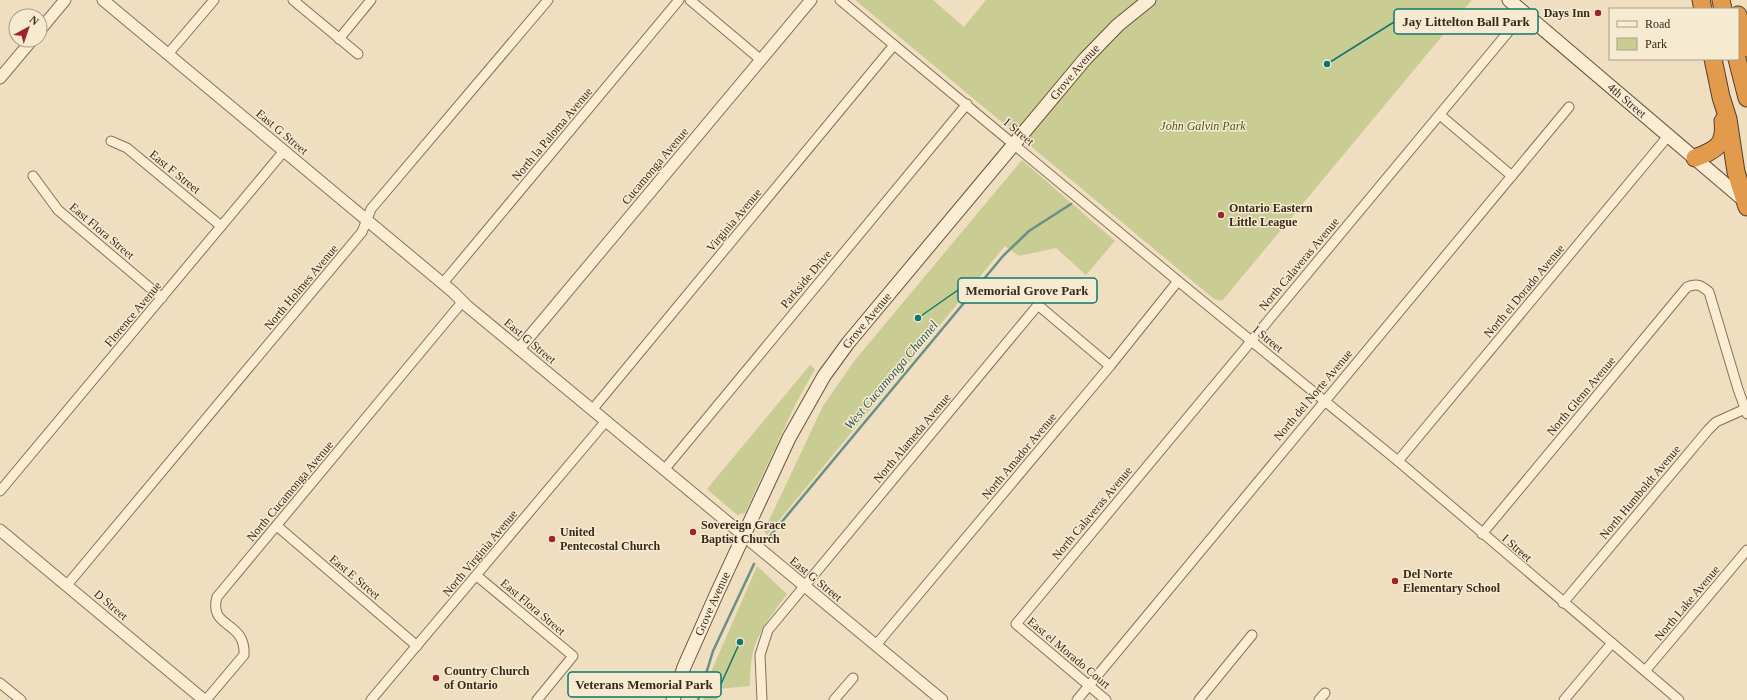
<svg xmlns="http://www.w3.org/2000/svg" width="1747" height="700" font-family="Georgia,serif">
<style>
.green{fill:#c9cd94}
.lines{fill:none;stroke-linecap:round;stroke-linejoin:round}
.stream{stroke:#6a8f85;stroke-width:2.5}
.minor-casing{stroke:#897057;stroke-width:11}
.tertiary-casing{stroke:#897057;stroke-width:13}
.secondary-casing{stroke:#6b513b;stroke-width:15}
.motorway-casing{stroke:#563e2c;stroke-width:19}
.minor{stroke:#faedd4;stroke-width:9}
.tertiary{stroke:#faedd4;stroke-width:11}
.secondary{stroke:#faedd4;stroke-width:13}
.motorway{stroke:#e29b4d;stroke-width:17}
.poi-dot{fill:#9a262b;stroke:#f6ead0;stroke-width:1.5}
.labels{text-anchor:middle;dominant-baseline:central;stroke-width:3;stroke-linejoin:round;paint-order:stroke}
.poi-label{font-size:12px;font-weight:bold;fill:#38291c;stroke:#f6ead0;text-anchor:start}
.street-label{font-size:12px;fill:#38291c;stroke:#f6ead0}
.park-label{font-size:12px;font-style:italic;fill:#4a5522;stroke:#f6ead0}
.water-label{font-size:13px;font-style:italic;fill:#2b5854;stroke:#f6ead0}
.leader{fill:none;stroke:#0f766e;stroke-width:1.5}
.callout-dot{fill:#0f766e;stroke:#f6ead0;stroke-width:1.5}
.callout{fill:#f6ead0;stroke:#0f766e;stroke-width:1.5}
.callout-label{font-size:13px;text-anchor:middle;font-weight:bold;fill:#38291c}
</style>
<rect width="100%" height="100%" fill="#efdfc0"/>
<g class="green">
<path d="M855 0H933L964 27 986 0H1472L1222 301 1214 299Z"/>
<path d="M1022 160 1115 241 1086 275 1056 248 1019 256 1005 246 767 535 764 531 823 406 855 360Z"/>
<path d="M810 365 815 369 795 405 745 513 737 515 707 489Z"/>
<path d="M757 566 787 594C761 630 750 640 750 686L717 689V700H703L711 672Z"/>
</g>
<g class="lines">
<g class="stream">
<path d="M770 536 1003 256 1029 231 1071 204"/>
<path d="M698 700 713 651 754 564"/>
</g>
<defs>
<g id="minor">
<path d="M293 0 358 54"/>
<path d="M690 0 761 60"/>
<path d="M840 0 1178 281 1398 461 1679 700"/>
<path d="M339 39 371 0"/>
<path d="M168 54 214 0"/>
<path d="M1440 115 1512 176"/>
<path d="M111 141 127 148 221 226"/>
<path d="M33 176 58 210 162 298"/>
<path d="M443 283 679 0"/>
<path d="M592 410 894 45"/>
<path d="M1398 461 1669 135"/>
<path d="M664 470 967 104"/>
<path d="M0 491 284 151"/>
<path d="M277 526 417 646"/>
<path d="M1482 534 1687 287C1697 283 1701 285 1709 292L1738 389 1747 414"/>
<path d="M477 576 573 656 537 700"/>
<path d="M67 585 362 232 371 209 548 0"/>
<path d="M1563 603 1708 430 1716 422 1745 409"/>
<path d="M876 645 1110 366 1178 281"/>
<path d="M1645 671 1747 550"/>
<path d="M0 683 21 700"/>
<path d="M206 700 244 655C246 620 208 629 217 597L463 301"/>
<path d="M371 700 606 421"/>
<path d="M762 700 760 655 768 630 1038 305 1110 366"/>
<path d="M834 700 853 678"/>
<path d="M1077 700 1569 107"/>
<path d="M1106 700 1016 624 1524 13"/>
<path d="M1199 700 1252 635"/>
<path d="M1319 700 1325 693"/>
<path d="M1564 700 1612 643"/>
</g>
<g id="tertiary">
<path d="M103 0 453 292 467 306 519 349 942 700"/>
<path d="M40 30 65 0"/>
<path d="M0 78 32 40"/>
<path d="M519 349 811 0"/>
<path d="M0 530 204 700"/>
</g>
<g id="secondary">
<path id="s1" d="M1509 0 1745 201"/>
<path id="s2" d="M673 700 684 667 717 593 789 438 824 376 848 343 1085 59 1118 25 1149 0"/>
</g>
<g id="motorway">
<path d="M1701 0 1703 9"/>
<path d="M1721 0 1723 9"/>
<path d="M1738 15 1747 48"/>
<path d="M1713 59 1721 97 1728 119 1736 172 1747 207"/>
<path d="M1737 59 1747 98"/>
<path d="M1695 158C1715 150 1726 146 1723 121"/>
</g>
</defs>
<use href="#minor" class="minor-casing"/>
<use href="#tertiary" class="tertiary-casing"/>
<use href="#secondary" class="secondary-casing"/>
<use href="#motorway" class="motorway-casing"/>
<use href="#minor" class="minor"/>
<use href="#tertiary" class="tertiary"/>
<use href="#secondary" class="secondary"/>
<use href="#motorway" class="motorway"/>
</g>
<g class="poi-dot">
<circle cx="1598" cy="13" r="4"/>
<circle cx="1221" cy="215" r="4"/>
<circle cx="693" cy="532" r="4"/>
<circle cx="552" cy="539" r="4"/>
<circle cx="1395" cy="581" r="4"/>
<circle cx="436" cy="678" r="4"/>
</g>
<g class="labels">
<g class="poi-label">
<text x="1590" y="13" text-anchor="end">Days Inn</text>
<text x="1229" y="208">Ontario Eastern<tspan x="1229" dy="14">Little League</tspan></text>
<text x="701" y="525">Sovereign Grace<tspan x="701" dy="14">Baptist Church</tspan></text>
<text x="560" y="532">United<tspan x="560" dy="14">Pentecostal Church</tspan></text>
<text x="1403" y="574">Del Norte<tspan x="1403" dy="14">Elementary School</tspan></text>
<text x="444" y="671">Country Church<tspan x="444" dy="14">of Ontario</tspan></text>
</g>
<g class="street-label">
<text stroke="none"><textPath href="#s2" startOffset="752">Grove Avenue</textPath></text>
<text stroke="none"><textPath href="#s1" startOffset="155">4th Street</textPath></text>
<text transform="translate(282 132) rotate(40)">East G Street</text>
<text transform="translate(1019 132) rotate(40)">I Street</text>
<text transform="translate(552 134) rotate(-50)">North la Paloma Avenue</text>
<text transform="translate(655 166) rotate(-50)">Cucamonga Avenue</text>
<text transform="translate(175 172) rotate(39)">East F Street</text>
<text transform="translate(734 220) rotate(-50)">Virginia Avenue</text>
<text transform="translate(102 231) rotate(40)">East Flora Street</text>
<text transform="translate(1299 264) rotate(-50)">North Calaveras Avenue</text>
<text transform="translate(806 279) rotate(-50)">Parkside Drive</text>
<text transform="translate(301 287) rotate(-50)">North Holmes Avenue</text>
<text transform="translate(1524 291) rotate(-50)">North el Dorado Avenue</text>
<text transform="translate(133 314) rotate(-50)">Florence Avenue</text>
<text stroke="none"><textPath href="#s2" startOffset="428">Grove Avenue</textPath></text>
<text transform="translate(1268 339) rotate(39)">I Street</text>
<text transform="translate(530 341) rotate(40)">East G Street</text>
<text transform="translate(1313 395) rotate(-50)">North del Norte Avenue</text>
<text transform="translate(1581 396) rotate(-50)">North Glenn Avenue</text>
<text transform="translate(912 438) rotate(-50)">North Alameda Avenue</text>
<text transform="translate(1019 456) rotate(-50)">North Amador Avenue</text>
<text transform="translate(290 491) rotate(-50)">North Cucamonga Avenue</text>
<text transform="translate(1640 492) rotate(-50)">North Humboldt Avenue</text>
<text transform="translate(1092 513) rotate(-50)">North Calaveras Avenue</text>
<text transform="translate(1517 548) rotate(41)">I Street</text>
<text transform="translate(480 553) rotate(-50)">North Virginia Avenue</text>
<text transform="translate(355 577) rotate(40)">East E Street</text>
<text transform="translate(816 579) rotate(39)">East G Street</text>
<text transform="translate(1687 603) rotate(-50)">North Lake Avenue</text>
<text stroke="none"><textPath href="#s2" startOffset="104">Grove Avenue</textPath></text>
<text transform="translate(111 605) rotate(40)">D Street</text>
<text transform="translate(533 607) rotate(40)">East Flora Street</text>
<text transform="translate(1069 653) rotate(40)">East el Morado Court</text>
</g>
<g class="park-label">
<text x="1203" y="126">John Galvin Park</text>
</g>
<g class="water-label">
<text transform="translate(891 375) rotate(-50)">West Cucamonga Channel</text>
</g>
</g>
<path class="leader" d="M1327 64L1394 22M918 318L958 290M740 642L721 684"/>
<g class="callout-dot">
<circle cx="1327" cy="64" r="4"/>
<circle cx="918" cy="318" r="4"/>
<circle cx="740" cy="642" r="4"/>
</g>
<g class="callout">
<rect x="1394" y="9" width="144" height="25" rx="4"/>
<rect x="958" y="278" width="139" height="25" rx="4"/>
<rect x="568" y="672" width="153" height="25" rx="4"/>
</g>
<g class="callout-label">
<text x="1466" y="26">Jay Littelton Ball Park</text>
<text x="1027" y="295">Memorial Grove Park</text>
<text x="644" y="689">Veterans Memorial Park</text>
</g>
<rect x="1609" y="8" width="130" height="52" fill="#f6ead0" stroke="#aa9d88"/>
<rect x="1617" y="21" width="20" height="6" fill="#faedd4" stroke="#aa9d88"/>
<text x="1645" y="28" font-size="12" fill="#38291c">Road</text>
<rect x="1617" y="38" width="20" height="12" fill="#c9cd94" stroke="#aa9d88"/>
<text x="1645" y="48" font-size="12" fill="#38291c">Park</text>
<g transform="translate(28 28) rotate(40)"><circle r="19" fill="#f6ead0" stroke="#aa9d88"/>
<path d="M0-3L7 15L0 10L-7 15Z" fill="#9a262b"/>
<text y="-6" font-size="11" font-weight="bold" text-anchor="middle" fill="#38291c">N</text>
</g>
</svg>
